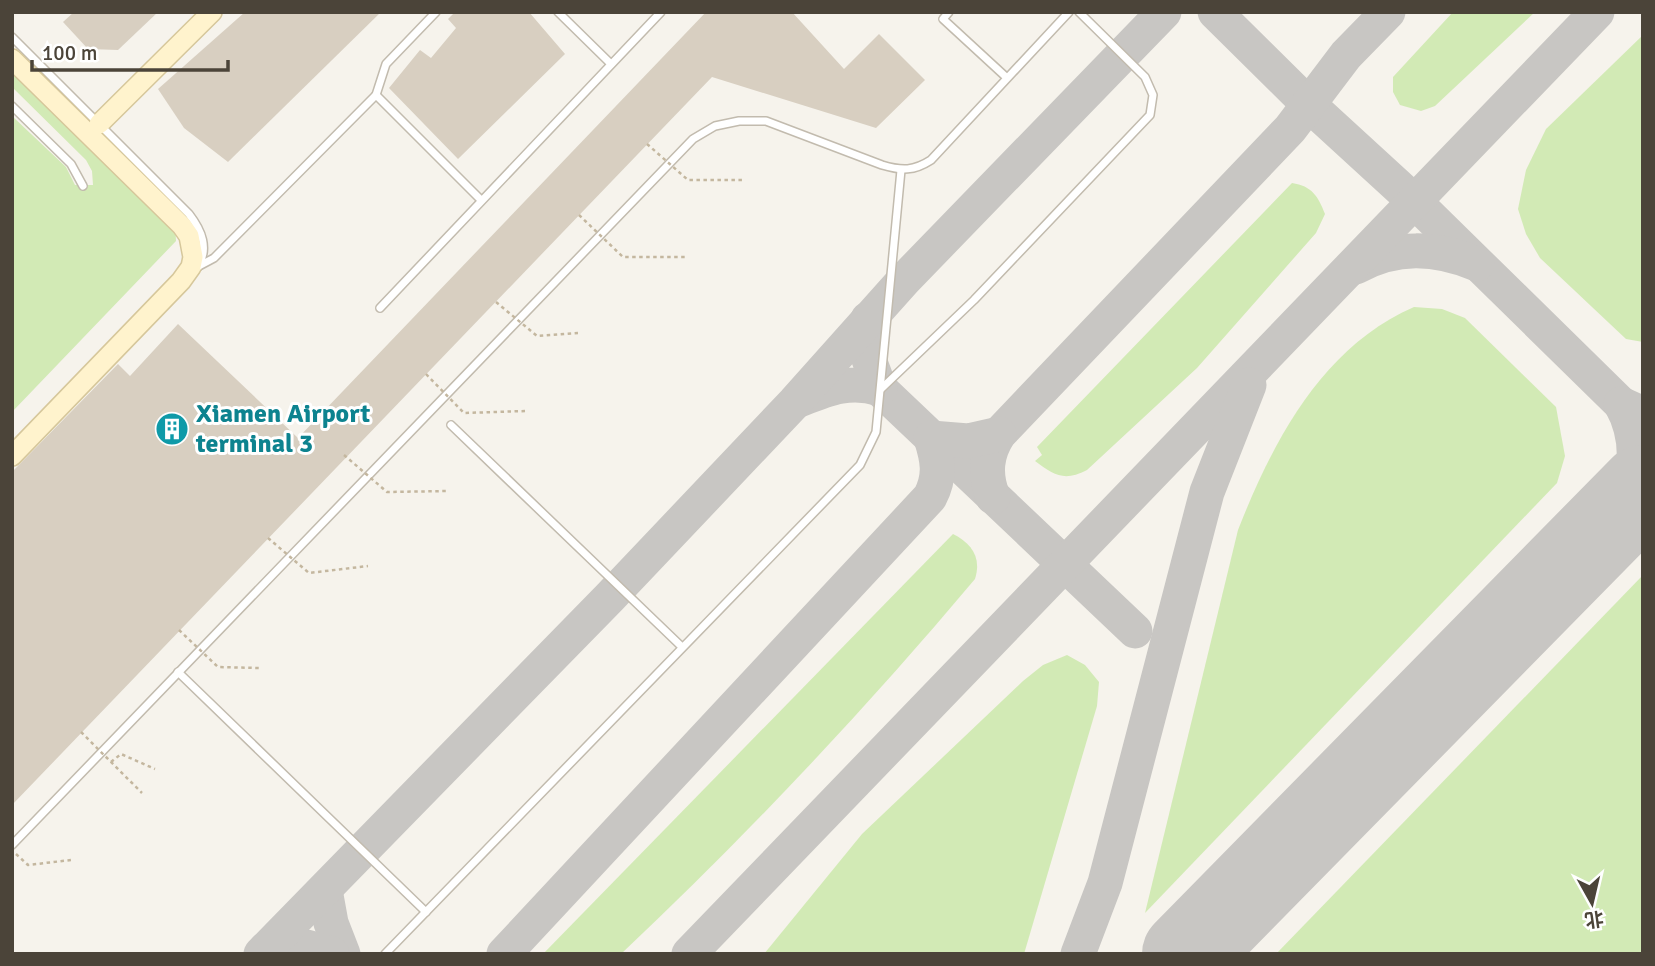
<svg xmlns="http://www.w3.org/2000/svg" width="1655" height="966" font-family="Signika,'Noto Sans SC',sans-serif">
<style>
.green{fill:#d2eab5}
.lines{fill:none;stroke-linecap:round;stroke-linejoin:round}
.taxiway{stroke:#c8c6c3;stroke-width:35}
.runway{stroke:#c8c6c3;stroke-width:88}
.building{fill:#d8cfc1}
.lane-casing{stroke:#c2bbae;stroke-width:10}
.secondary-casing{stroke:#d6c79b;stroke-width:22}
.path{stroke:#c4b79f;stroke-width:2.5;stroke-dasharray:3.5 3.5;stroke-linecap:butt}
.lane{stroke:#fff;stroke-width:7}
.secondary{stroke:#fff3cd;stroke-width:19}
.path-bridge{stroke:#c4b79f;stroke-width:2.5;stroke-dasharray:3.5 3.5;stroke-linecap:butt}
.labels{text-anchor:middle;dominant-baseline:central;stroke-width:6;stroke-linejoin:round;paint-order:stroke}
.culture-label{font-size:26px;font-weight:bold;fill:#0d838f;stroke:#fff;text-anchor:start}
</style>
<rect width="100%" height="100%" fill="#f6f3ec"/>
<g class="green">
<path d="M1453 12H1535L1435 106 1421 111 1400 105 1393 92V77Z"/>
<path d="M1643 35V342L1626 339 1540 258 1526 234 1518 209 1526 170 1546 129Z"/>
<path d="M12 72 175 224 176 241 12 412V116L66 167 75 185H93L92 171 86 160 12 87Z"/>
<path d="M1292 183C1312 186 1318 196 1325 214L1316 233 1197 368 1087 470C1064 482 1054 475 1035 461L1042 455 1037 447Z"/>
<path d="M1414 307 1442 309 1465 318 1556 407 1565 456 1557 483 1145 913 1238 530C1273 441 1322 347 1414 307Z"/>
<path d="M953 534C971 543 982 557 975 579 865 710 746 836 621 954H543Z"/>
<path d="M1643 575V954H1276Z"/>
<path d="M1067 655 1085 665 1099 682 1097 706 1024 954H764L862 834 1023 681 1043 665Z"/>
</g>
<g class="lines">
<g class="taxiway">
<path d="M1215 12 1307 103 1414 201 1621 404"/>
<path d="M1356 267C1396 245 1435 247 1477 264"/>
<path d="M880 389 1135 631"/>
<path d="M799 400C827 389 850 379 880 389L867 354 868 319"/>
<path d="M993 497C984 474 986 454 999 434L1290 129 1346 55 1388 12"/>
<path d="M1622 510C1637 475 1640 438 1621 404L1643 414"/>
<path d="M325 890 331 923 343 954"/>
<path d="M266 949 306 947 332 954"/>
<path d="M261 954 610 597 795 402 904 280 1164 12"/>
<path d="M504 954 930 497C941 476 938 460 931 438L968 441 999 434"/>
<path d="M689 954 1597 12"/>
<path d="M1078 954 1105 883 1207 492 1249 385"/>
</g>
<path class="runway" d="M1186 954 1643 489"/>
</g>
<g class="building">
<path d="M74 12H158L118 50 88 49 63 22Z"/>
<path d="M245 12H381L228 162 184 128 158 89Z"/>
<path d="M455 12H529L565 54 458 159 389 88 420 50 431 58 456 28 448 19Z"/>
<path d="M706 12H792L844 69 879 34 925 80 876 128 712 77 12 805V472L118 364 130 376 178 324 298 438Z"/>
</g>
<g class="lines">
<defs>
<g id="lane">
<path d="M558 12 611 64"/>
<path d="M949 12 943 19 1006 77"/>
<path d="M12 37 189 214C202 231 209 248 198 267"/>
<path d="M376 95 386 64 436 12"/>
<path d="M12 106 71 164 83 186"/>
<path d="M199 266 214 258 376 95 481 200"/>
<path d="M380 308 661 12"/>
<path d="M881 389 974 300 1150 115 1153 95 1145 77 1079 12"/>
<path d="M451 425 681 646"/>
<path d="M178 672 426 912"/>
<path d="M12 845 693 139 715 126 739 121H766L882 165C902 171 914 171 931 160L1069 12"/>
<path d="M385 954 860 465 876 432 901 170"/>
</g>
<g id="secondary">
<path d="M12 59 182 226 189 236 193 257 191 267 181 281 12 456"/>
<path d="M99 124 212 12"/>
</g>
</defs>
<use href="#lane" class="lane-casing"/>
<use href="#secondary" class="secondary-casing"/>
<g class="path">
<path d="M111 762 121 754 155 769"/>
<path d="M16 854 28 865 71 860"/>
</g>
<use href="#lane" class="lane"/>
<use href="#secondary" class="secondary"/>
<g class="path-bridge">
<path d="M647 144 688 180H744"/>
<path d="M579 215 623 257H685"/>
<path d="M496 302 537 336 578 333"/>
<path d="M426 374 464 413 526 411"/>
<path d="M344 455 387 492 449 491"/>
<path d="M268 538 309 573 368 566"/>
<path d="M179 630 218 667 259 668"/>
<path d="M81 732 142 793"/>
</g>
</g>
<defs>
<symbol id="building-disc" viewBox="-11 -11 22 22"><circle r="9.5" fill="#0f9aa8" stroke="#fff"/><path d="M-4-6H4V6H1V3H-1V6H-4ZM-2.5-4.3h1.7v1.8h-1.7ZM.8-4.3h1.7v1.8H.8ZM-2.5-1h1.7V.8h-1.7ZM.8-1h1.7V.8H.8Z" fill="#fff"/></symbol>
</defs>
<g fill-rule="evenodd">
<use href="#building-disc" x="153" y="410" width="38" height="38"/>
</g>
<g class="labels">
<g class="culture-label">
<text x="196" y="414">Xiamen Airport<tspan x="196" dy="30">terminal 3</tspan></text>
</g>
</g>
<rect width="1655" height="966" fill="none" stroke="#4b4439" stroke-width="28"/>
<g transform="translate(1592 903) rotate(172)" stroke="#ffffff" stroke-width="5" paint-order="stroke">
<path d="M0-5L12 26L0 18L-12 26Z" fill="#4b4439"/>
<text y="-10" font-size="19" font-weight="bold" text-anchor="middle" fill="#4b4439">北</text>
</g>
<path d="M32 60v10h196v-10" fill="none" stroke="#4b4439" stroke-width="3.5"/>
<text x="42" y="60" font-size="21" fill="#4b4439" stroke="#ffffff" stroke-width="5" paint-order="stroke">100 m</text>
</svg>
